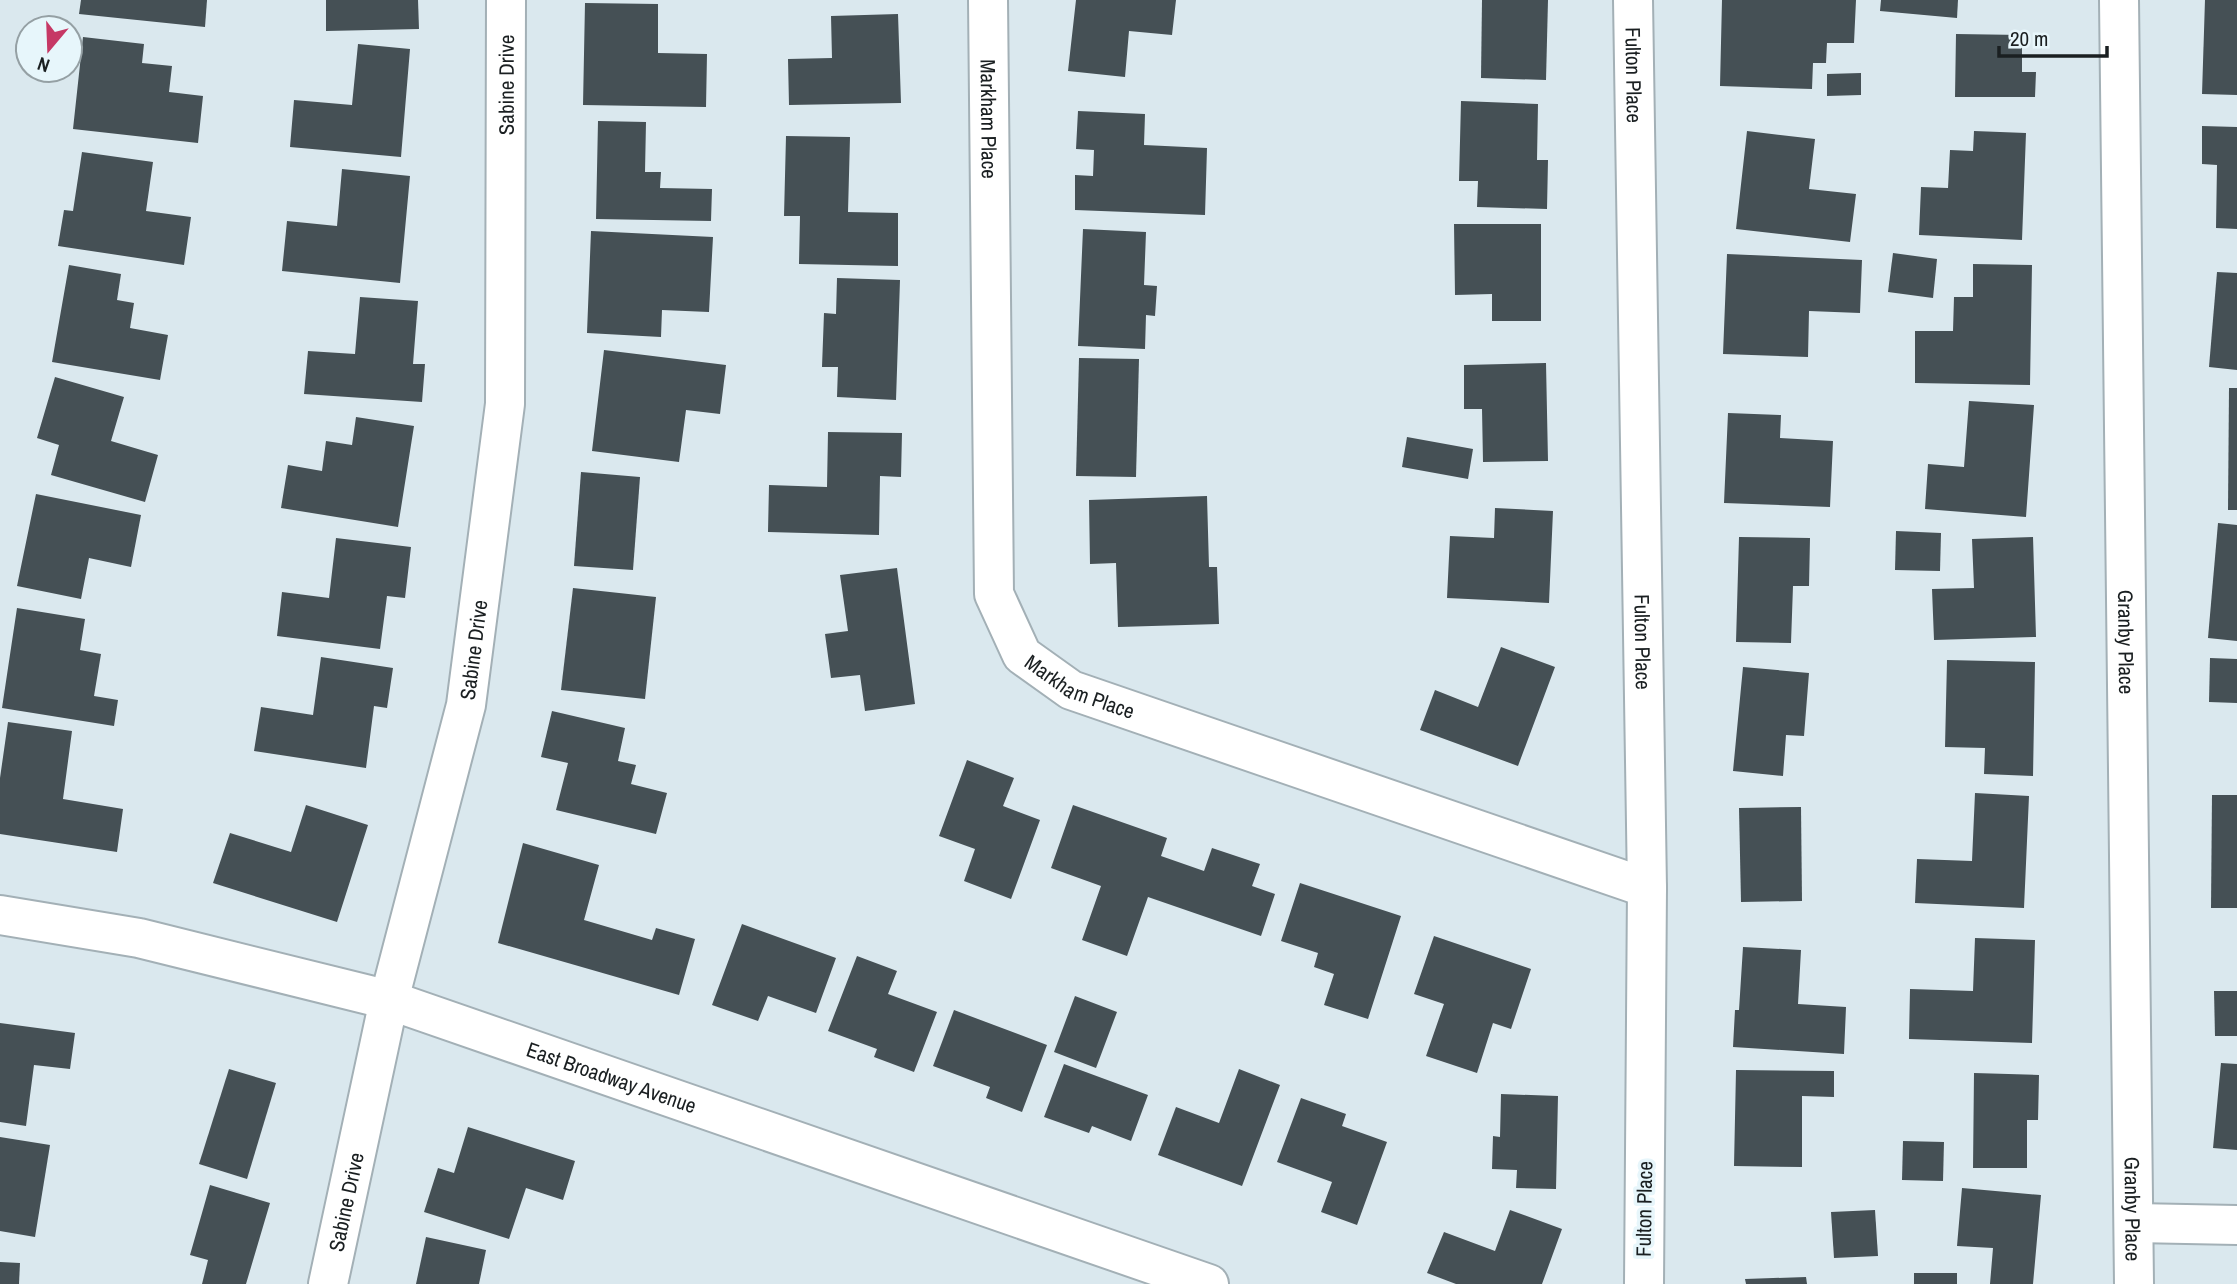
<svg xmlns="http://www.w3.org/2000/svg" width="2237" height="1284" font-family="'Archivo Narrow',sans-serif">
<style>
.building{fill:#455055}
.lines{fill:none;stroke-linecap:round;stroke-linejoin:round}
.minor-casing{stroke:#a3b0b6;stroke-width:42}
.minor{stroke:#fff;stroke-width:38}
.labels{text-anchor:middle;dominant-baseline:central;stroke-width:7;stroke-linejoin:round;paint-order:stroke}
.street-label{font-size:21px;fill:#1a1f21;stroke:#e7f6fb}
</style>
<rect width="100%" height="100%" fill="#dae8ee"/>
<g class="building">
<path d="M81 0H207L205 27 79 14Z"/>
<path d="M326 0H418L419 29 326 31Z"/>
<path d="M1076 0H1176L1172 35 1129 31 1125 77 1068 71Z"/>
<path d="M1482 0H1548L1546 80 1481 78Z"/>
<path d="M1722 0H1856L1854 43H1827L1826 63H1813L1812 89 1720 86Z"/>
<path d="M1881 0H1958L1957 18 1880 11Z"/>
<path d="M2205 0H2237V95L2202 94Z"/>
<path d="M585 3 658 4V53L707 54 706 107 583 105Z"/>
<path d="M898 14 901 103 789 105 788 59 832 58 831 16Z"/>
<path d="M1956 34 2022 35V72H2036L2035 97H1955Z"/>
<path d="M83 37 144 44 142 63 172 66 169 92 203 96 198 143 73 129Z"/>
<path d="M358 44 410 49 401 157 290 147 294 100 352 105Z"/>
<path d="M1861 73V95L1827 96V74Z"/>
<path d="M1461 101 1538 104 1537 160H1548L1547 209 1477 207 1478 181H1459Z"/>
<path d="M1078 111 1145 114 1144 145 1207 148 1205 215 1075 210V175L1093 176 1094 150 1076 149Z"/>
<path d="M598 121 646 122 645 172H661L660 188 712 189 711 221 596 219Z"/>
<path d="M2202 126 2237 127V229L2216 228 2217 165 2202 164Z"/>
<path d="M1747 131 1815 139 1809 189 1856 194 1850 242 1736 229Z"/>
<path d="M1974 131 2026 133 2022 240 1919 235 1921 187 1948 188 1950 150 1973 151Z"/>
<path d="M786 136 850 137 848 212 898 213V266L799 264 800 216H784Z"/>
<path d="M82 152 153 162 146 211 191 217 184 265 58 246 64 210 73 211Z"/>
<path d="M342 169 410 176 400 283 282 271 287 221 337 226Z"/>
<path d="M1454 224H1541V321H1492V294L1455 295Z"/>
<path d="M1083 229 1146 232 1144 285 1157 286 1155 316 1146 315 1145 349 1078 346Z"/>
<path d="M591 231 713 237 709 312 662 310 661 337 587 333Z"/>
<path d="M1893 253 1937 259 1933 298 1888 292Z"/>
<path d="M1727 254 1862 260 1860 313 1809 311 1808 357 1723 354Z"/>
<path d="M1973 264 2032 265 2030 385 1915 383V331H1953L1954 297H1973Z"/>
<path d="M69 265 121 274 117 300 134 303 130 328 168 335 160 380 52 362Z"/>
<path d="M2217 272 2237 273V370L2209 367Z"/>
<path d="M837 278 900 280 896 400 837 397 838 367H822L824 313 836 314Z"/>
<path d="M360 297 418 301 413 364H425L422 402 304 394 308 351 355 354Z"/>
<path d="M604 350 726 365 720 414 686 410 679 462 592 451Z"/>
<path d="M1079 358 1139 359 1136 477 1076 476Z"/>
<path d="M1546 363 1548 461 1483 462 1482 409H1464V365Z"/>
<path d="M55 377 124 397 111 441 158 455 145 502 51 475 59 445 37 438Z"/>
<path d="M2229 388H2237V510H2228Z"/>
<path d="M1969 401 2034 405 2026 517 1925 509 1928 464 1964 467Z"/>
<path d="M1728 413 1781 415 1780 438 1833 441 1830 507 1724 503Z"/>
<path d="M356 417 414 426 398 527 281 508 288 465 322 471 326 441 352 445Z"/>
<path d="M828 432 902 433 901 477 880 476 879 535 768 532 769 485 827 487Z"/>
<path d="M1407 437 1473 449 1468 479 1402 467Z"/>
<path d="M581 472 640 477 633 570 574 566Z"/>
<path d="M36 494 141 515 131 567 89 558 81 599 17 586Z"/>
<path d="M1207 496 1209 567H1217L1219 624 1118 627 1116 563 1090 564 1089 500Z"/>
<path d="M1495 508 1553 511 1549 603 1447 598 1450 536 1494 538Z"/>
<path d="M2218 523 2237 525V641L2208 638Z"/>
<path d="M1896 531 1941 533 1940 571 1895 570Z"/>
<path d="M1739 537 1810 538 1809 586H1793L1791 643 1736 642Z"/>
<path d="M2033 537 2036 637 1934 640 1932 589 1974 588 1972 539Z"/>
<path d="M336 538 411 547 405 598 387 596 380 649 277 636 282 592 329 598Z"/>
<path d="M897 568 915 704 865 711 860 675 831 678 825 634 848 631 840 575Z"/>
<path d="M573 588 656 597 645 699 561 690Z"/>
<path d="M17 608 85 619 80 650 101 654 94 696 118 700 114 726 2 708Z"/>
<path d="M1501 647 1555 667 1518 766 1420 730 1435 690 1478 707Z"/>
<path d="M321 657 393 668 387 708 374 706 366 768 254 751 261 707 313 715Z"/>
<path d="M2210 658 2237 659V703L2209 702Z"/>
<path d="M1947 660 2035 662 2033 776 1984 774 1985 748 1945 747Z"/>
<path d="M1743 667 1809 673 1804 736 1786 735 1783 776 1733 771Z"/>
<path d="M552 711 625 728 618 761 636 765 631 784 667 793 656 834 556 810 568 763 541 757Z"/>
<path d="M8 722 72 731 63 799 123 809 117 852 0 834V778Z"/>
<path d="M967 760 1014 778 1003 806 1040 820 1011 899 964 881 975 849 939 836Z"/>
<path d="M1975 793 2029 796 2024 908 1915 903 1917 859 1972 861Z"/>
<path d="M2212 795H2237V908H2211Z"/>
<path d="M306 805 368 825 337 922 213 883 230 833 291 852Z"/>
<path d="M1073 805 1167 838 1161 856 1204 871 1212 848 1260 864 1252 886 1275 894 1261 936 1148 897 1127 956 1082 940 1101 886 1051 868Z"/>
<path d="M1801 807 1802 901 1741 902 1739 808Z"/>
<path d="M523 843 599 865 584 920 652 940 656 928 695 939 679 995 498 943Z"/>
<path d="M1300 883 1401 916 1368 1019 1324 1005 1334 974 1314 967 1318 953 1281 941Z"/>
<path d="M742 924 836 958 816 1013 768 996 758 1021 712 1005Z"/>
<path d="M1434 936 1531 969 1511 1029 1493 1023 1477 1073 1426 1056 1444 1004 1414 994Z"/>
<path d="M1975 938 2035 940 2032 1043 1909 1039 1910 989 1973 991Z"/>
<path d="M1743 947 1801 950 1798 1004 1846 1007 1844 1054 1733 1047 1735 1010H1739Z"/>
<path d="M857 956 897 971 888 994 937 1012 914 1072 874 1057 877 1049 828 1031Z"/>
<path d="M2214 991H2237V1036H2215Z"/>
<path d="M1075 996 1117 1012 1096 1068 1054 1052Z"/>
<path d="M954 1010 1047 1045 1022 1112 986 1098 990 1087 933 1066Z"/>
<path d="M0 1023 75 1033 70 1069 34 1065 26 1126 0 1122Z"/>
<path d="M2221 1063 2237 1064V1150L2213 1148Z"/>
<path d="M1064 1064 1148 1095 1131 1141 1092 1126 1089 1133 1044 1117Z"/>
<path d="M229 1069 276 1083 247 1179 199 1164Z"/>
<path d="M1239 1069 1280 1085 1242 1186 1158 1155 1176 1107 1219 1123Z"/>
<path d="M1736 1070 1834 1071V1097L1802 1096V1167L1734 1166Z"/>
<path d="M1974 1073 2039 1075 2038 1120H2027V1168H1973Z"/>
<path d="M1501 1094 1558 1096 1556 1189 1516 1188 1517 1170 1492 1169 1493 1136 1500 1137Z"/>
<path d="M1301 1098 1346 1114 1342 1126 1387 1142 1357 1225 1321 1212 1332 1182 1277 1162Z"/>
<path d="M468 1127 575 1161 563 1200 526 1188 509 1239 424 1212 438 1168 454 1173Z"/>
<path d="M0 1137 50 1145 35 1237 0 1231Z"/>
<path d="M1903 1141 1944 1142 1943 1181 1902 1180Z"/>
<path d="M210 1185 270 1203 246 1284H202L208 1260 190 1255Z"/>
<path d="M1962 1188 2041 1195 2033 1284H1990L1993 1248 1957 1246Z"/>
<path d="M1510 1210 1562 1229 1542 1284H1456L1427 1273 1444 1232 1495 1251Z"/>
<path d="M1875 1210 1878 1256 1834 1258 1831 1212Z"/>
<path d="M426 1237 486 1250 479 1284H416Z"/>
<path d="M0 1262 20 1263 19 1284H0Z"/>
<rect x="1914" y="1273" width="43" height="11"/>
<path d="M1806 1277 1807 1284H1746L1745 1279Z"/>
</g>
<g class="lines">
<defs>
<g id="minor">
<path id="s1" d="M988 0 994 594 1022 655 1071 690 1647 888"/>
<path id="s2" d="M1633 0 1647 888 1644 1284"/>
<path id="s3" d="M2119 0 2134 1284"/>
<path id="s4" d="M0 915 139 938 389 1000 1209 1284"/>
<path d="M2135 1223 2237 1225"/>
<path id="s5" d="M328 1284 389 1000 466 705 505 404 506 0"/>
</g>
</defs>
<use href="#minor" class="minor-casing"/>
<use href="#minor" class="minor"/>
</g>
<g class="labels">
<g class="street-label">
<text stroke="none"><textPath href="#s2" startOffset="75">Fulton Place</textPath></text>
<text stroke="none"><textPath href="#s5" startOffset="1218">Sabine Drive</textPath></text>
<text stroke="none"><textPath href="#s1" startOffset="119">Markham Place</textPath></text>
<text stroke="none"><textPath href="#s2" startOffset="642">Fulton Place</textPath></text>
<text stroke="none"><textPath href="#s3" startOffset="642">Granby Place</textPath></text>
<text stroke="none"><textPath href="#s5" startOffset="651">Sabine Drive</textPath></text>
<text stroke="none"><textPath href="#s1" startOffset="728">Markham Place</textPath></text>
<text stroke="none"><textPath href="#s4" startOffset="634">East Broadway Avenue</textPath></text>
<text stroke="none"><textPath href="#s5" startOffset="84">Sabine Drive</textPath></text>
<text transform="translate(1644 1209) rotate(-89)">Fulton Place</text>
<text stroke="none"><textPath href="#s3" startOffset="1209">Granby Place</textPath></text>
</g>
</g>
<g transform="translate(49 49) rotate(199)"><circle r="33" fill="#e7f6fb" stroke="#95a0a4" stroke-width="2"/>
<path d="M0-5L12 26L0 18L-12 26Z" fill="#c63865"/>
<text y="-10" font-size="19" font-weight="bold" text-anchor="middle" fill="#1a1f21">N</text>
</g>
<path d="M1999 46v10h108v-10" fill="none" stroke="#1a1f21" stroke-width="3.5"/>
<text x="2010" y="46" font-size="21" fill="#1a1f21" stroke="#e7f6fb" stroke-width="5" paint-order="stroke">20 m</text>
</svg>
